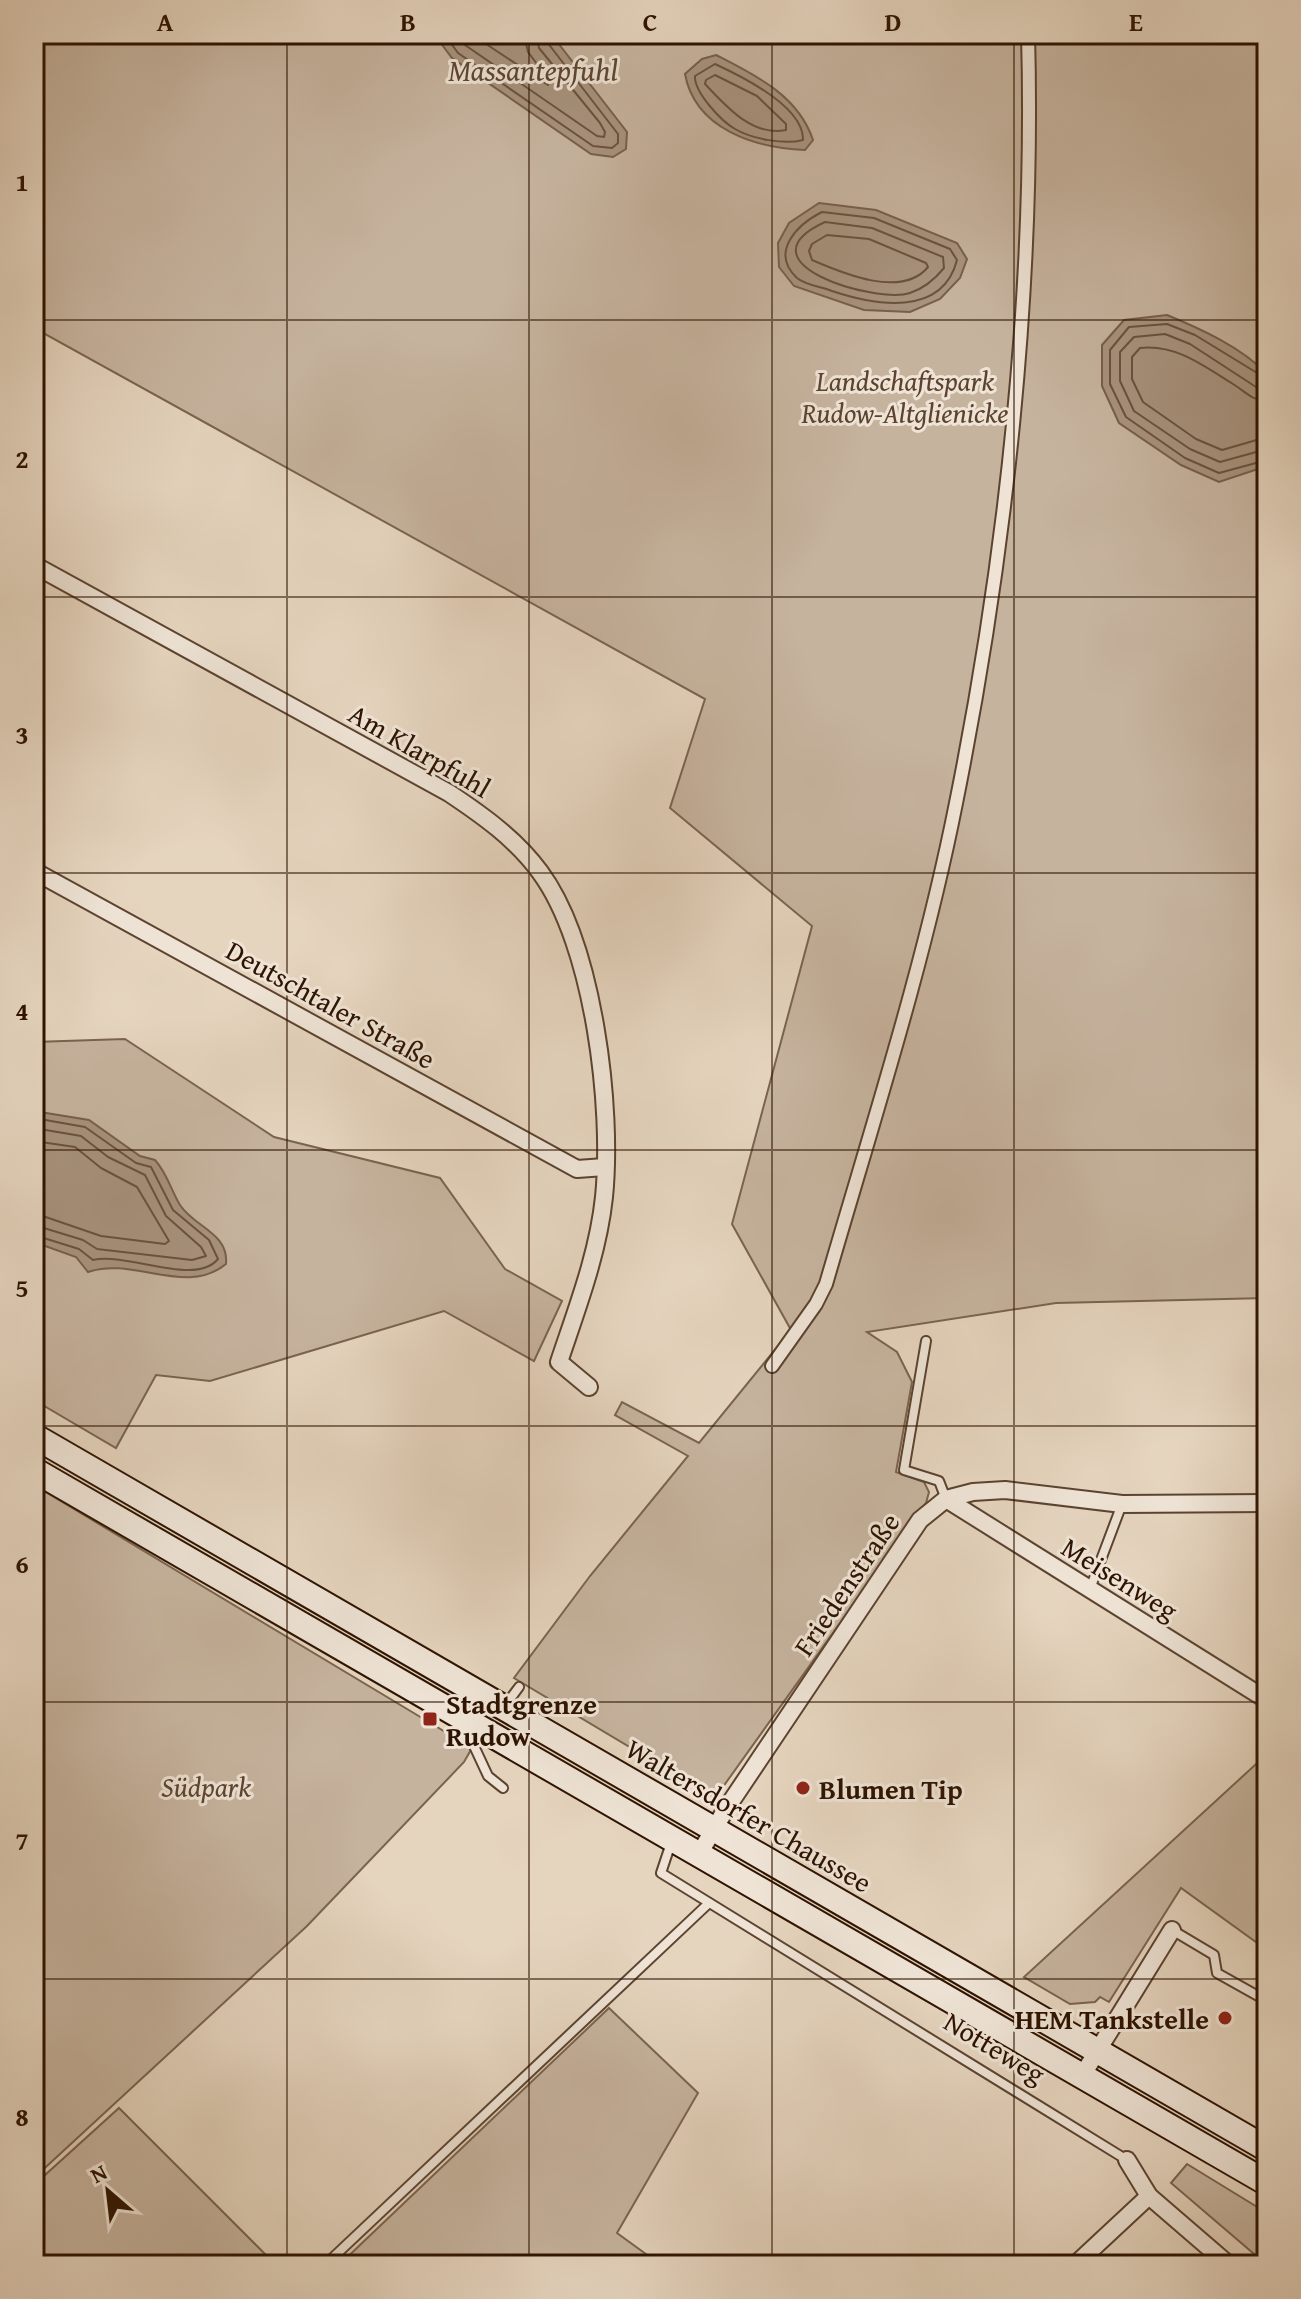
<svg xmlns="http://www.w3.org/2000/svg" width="1301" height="2299" font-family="'Gentium Book Plus',serif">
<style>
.green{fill:#c6b39e;stroke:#7a634f;stroke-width:2}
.water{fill:#a7927d;stroke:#775f4b;stroke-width:2}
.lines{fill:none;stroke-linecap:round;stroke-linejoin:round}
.shore{stroke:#6a523e;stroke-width:2}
.motorway-tunnel{stroke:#c0ad98;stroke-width:30;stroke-dasharray:30 15;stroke-linecap:butt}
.service-casing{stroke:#5c4330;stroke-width:12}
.pedestrian-casing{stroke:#5c4330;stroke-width:16}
.minor-casing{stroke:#5c4330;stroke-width:20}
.secondary-casing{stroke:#2e1300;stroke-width:28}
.service{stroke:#eee3d5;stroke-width:8}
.pedestrian{stroke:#eee3d5;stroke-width:12}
.minor{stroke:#eee3d5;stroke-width:16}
.secondary{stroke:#eee3d5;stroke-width:24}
.grid{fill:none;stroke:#2e1300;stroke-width:2;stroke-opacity:0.55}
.poi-dot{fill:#8f2418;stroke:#eee3d5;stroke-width:3}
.labels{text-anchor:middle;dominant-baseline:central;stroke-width:6;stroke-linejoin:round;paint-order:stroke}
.park-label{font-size:28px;font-style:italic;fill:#5c432f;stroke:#eee3d5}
.street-label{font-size:28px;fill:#2e1300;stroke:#eee3d5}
.poi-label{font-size:28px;font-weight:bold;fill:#2e1300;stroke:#eee3d5;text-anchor:start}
.water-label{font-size:30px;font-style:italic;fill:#5e4632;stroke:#eee3d5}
.neatline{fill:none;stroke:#2e1300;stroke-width:3}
.grid-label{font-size:26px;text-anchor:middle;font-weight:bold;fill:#2e1300}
</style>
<rect width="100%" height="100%" fill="#e5d4be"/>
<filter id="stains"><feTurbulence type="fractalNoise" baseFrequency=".0025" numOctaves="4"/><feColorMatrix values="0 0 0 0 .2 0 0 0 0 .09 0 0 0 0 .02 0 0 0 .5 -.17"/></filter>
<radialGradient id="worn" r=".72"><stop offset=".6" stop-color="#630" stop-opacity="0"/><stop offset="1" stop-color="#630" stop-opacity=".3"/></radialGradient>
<g class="green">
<path d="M34 34H1267V1298L1056 1303 867 1332 897 1352 912 1382 896 1472 924 1482 929 1492 926 1503 715 1798 514 1678 590 1576 688 1456 615 1415 622 1402 699 1443 791 1330 732 1224 812 926 670 808 705 699 34 328Z"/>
<path d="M125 1039 274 1137 440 1178 505 1269 562 1301 534 1361 444 1311 210 1381 156 1375 116 1448 34 1400V1042Z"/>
<path d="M34 1485 472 1748 464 1762 307 1926 34 2178Z"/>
<path d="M1267 1754V1950L1181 1888 1109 2002 1100 1997 1095 2002 1070 2004 1024 1977Z"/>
<path d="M609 2008 698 2093 617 2233 661 2265H339Z"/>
<path d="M119 2108 276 2265H34V2185Z"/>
<path d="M1187 2164 1267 2213V2265L1171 2183Z"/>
</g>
<g class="water">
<path d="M434 34H551L627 132 626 149 613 157 591 154 452 58Z"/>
<path d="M716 55C755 75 798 95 813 140L805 150C755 148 695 129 685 74L702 59Z"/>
<path d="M819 203 876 210 957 243 967 259 960 278 940 299 910 312 864 310 794 286 779 267 778 243 789 223Z"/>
<path d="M1167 315C1201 329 1241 347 1267 374V466L1219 482 1181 465 1119 423 1102 386V345L1124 320Z"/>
<path d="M34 1111 89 1120 140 1156 155 1160C167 1173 171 1190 180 1205 194 1227 229 1233 226 1264 186 1297 133 1256 88 1272L76 1257 34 1242Z"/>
</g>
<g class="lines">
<g class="shore">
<path d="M444 34 458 53 593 146 612 148 618 143V134L547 42 546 34"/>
<path d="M456 34 465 45 597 136 604 137 605 132 600 123 539 48 536 34"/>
<path d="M471 34 548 85 549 80 528 52 524 34"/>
<path d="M715 64C741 76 804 107 803 140 785 145 752 139 735 129 721 121 694 92 695 76Z"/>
<path d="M715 75 757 96 786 124V130C752 137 726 106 705 84L706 80Z"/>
<path d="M822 212 874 218 950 249 957 260C942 318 874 305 832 291 822 287 805 285 797 278 769 252 798 224 822 212Z"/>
<path d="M825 222 872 228 943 257 944 268C935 279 925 288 910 293 876 304 736 263 825 222Z"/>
<path d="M827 235 869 239 926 263 928 267C902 299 842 273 812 260L809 251 812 244Z"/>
<path d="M1267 379 1195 335 1167 324 1129 327 1110 350V384L1126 417 1185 458 1219 473 1267 460"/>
<path d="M1267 389 1256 387 1190 344 1165 334 1134 337 1120 352V381L1134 411 1190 449 1220 462 1267 449"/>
<path d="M1267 401C1251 400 1246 392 1233 384 1204 366 1176 344 1140 348L1132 357V379L1143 402 1196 439 1222 450 1267 437"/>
<path d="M34 1118 85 1127 136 1163 151 1167 173 1210 209 1240 218 1259C195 1287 127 1252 93 1260L79 1249 34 1235"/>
<path d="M34 1128 81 1136 108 1157 145 1175 166 1216 201 1247 206 1256 192 1260 97 1249 83 1240 34 1225"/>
<path d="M34 1141 75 1147 101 1168 137 1187 169 1241 165 1244 101 1236 34 1213"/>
</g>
<path class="motorway-tunnel" d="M1266 34 1267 36"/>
<defs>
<g id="service">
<path d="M926 1341 904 1470 939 1481 946 1499"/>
<path d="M1090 1589 1122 1504"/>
<path d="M505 1706 519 1687"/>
<path d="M483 1735 474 1746 488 1776 503 1788"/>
<path d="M671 1843 661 1873 1127 2160"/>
<path d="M1172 1930 1214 1955 1217 1973 1267 2001"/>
<path d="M325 2265 709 1903"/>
</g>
<path id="pedestrian" d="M772 1366 816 1304 826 1284C872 1125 924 965 956 803 1006 555 1035 287 1028 34"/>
<g id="minor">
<path d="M34 565 449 793C482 815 516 839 540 872 594 945 613 1108 604 1197 598 1254 577 1308 559 1362L589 1387"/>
<path d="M34 871 577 1169 605 1167"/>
<path d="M946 1499 1267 1700"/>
<path d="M699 1854 726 1809 920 1520 946 1499 973 1492 1005 1490 1122 1504 1267 1503"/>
<path d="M1082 2076 1172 1930"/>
<path d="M1127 2160 1149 2196 1229 2265"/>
<path d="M1075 2265 1149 2196"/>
</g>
<g id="secondary">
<path d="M34 1436 1267 2149"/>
<path d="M34 1470 1267 2183"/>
</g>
</defs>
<use href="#service" class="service-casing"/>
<use href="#pedestrian" class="pedestrian-casing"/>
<use href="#minor" class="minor-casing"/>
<use href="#secondary" class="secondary-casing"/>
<use href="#service" class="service"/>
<use href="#pedestrian" class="pedestrian"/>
<use href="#minor" class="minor"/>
<use href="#secondary" class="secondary"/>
</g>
<path class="grid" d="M287 34V2265M529 34V2265M772 34V2265M1014 34V2265M34 320H1267M34 597H1267M34 873H1267M34 1150H1267M34 1426H1267M34 1702H1267M34 1979H1267"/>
<g class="poi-dot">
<rect x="422" y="1711" width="16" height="16" rx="4"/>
<circle cx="803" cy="1788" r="8"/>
<circle cx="1225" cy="2018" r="8"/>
</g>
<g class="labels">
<g class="park-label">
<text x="905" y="380">Landschaftspark<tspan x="905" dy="32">Rudow-Altglienicke</tspan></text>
<text x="206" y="1786">Südpark</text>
</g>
<g class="street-label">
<text transform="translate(420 750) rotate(30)">Am Klarpfuhl</text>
<text transform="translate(331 1004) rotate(29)">Deutschtaler Straße</text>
<text transform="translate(1120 1578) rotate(32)">Meisenweg</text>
<text transform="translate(846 1584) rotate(-56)">Friedenstraße</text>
<text transform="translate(749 1815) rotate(30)">Waltersdorfer Chaussee</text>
<text transform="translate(995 2047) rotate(31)">Notteweg</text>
</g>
<g class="poi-label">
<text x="446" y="1703">Stadtgrenze<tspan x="446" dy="32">Rudow</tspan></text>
<text x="819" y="1788">Blumen Tip</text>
<text x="1209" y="2018" text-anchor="end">HEM Tankstelle</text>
</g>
<g class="water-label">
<text x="533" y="70">Massantepfuhl</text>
</g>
</g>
<rect width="1301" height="2299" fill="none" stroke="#e5d4be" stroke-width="88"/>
<g transform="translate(108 2191) rotate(332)" stroke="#eee3d5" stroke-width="6" paint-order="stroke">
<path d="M0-6L14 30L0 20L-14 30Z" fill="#2e1300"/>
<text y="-12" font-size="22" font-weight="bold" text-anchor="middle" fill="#2e1300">N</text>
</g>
<rect x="44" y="44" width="1213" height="2211" class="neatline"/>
<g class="grid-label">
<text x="165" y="31">A</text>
<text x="408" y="31">B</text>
<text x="650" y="31">C</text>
<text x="893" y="31">D</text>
<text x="1136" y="31">E</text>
<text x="22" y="191">1</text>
<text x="22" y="468">2</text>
<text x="22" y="744">3</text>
<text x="22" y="1020">4</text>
<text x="22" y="1297">5</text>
<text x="22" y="1573">6</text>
<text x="22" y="1850">7</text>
<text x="22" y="2126">8</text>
</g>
<rect width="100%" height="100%" filter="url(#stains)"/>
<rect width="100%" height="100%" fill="url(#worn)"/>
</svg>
